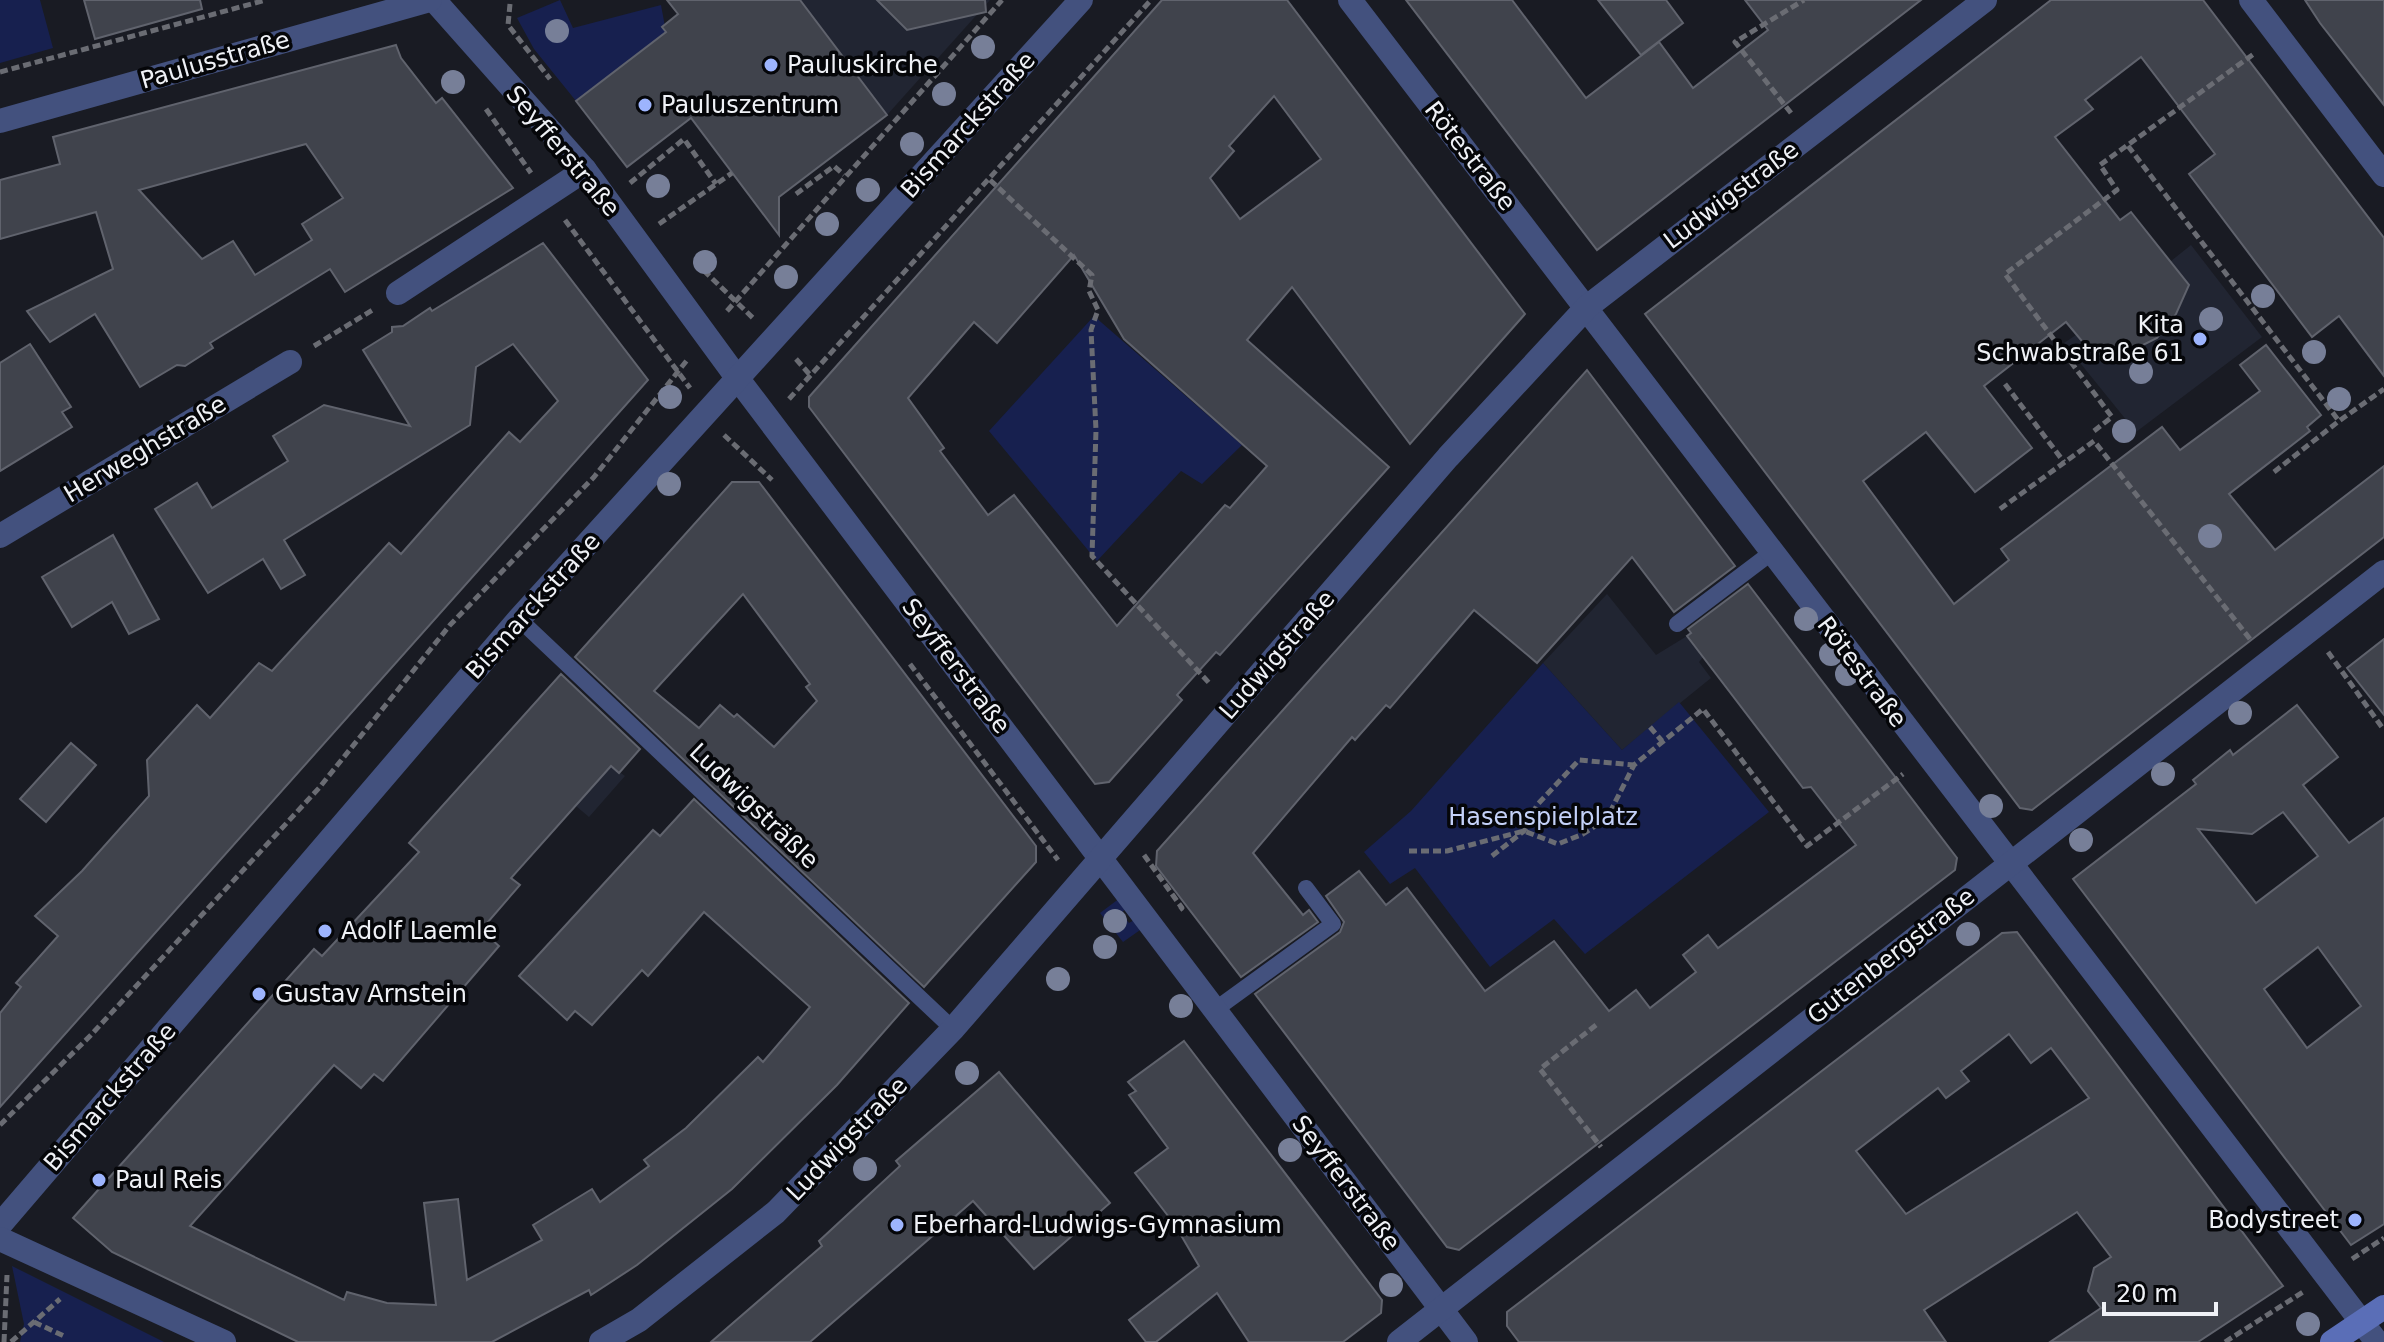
<svg xmlns="http://www.w3.org/2000/svg" width="2384" height="1342" font-family="'DejaVu Sans',sans-serif">
<style>
.built{fill:#212532}
.green{fill:#17204f}
.building{fill:#40434c;stroke:#60636d;stroke-width:2;fill-rule:evenodd}
.lines{fill:none;stroke-linecap:round;stroke-linejoin:round}
.path{stroke:#6a6c73;stroke-width:5;stroke-dasharray:8 4;stroke-linecap:butt}
.service{stroke:#43517e;stroke-width:16}
.minor{stroke:#43517e;stroke-width:24}
.tertiary{stroke:#43517e;stroke-width:24}
.secondary{stroke:#5a6eb7;stroke-width:24}
.tree{fill:#777f98}
.poi-dot{fill:#9db4fd;stroke:#050609;stroke-width:3}
.labels{text-anchor:middle;dominant-baseline:central;stroke-width:7;stroke-linejoin:round;paint-order:stroke}
.street-label{font-size:24px;fill:#eff1f6;stroke:#050609}
.poi-label{font-size:24px;fill:#eff1f6;stroke:#050609;text-anchor:start}
.park-label{font-size:24px;fill:#c4d1f8;stroke:#050609}
</style>
<rect width="100%" height="100%" fill="#191b23"/>
<g class="built">
<path d="M800 0H990L887 115Z"/>
<path d="M2191 245 2262 337 2136 432 2064 343 2085 329 2097 342 2094 358 2108 357 2129 352 2163 330 2176 314 2189 286 2161 269Z"/>
<path d="M1607 594 1656 655 1687 636 1703 657 1699 662 1711 678 1622 750 1543 663Z"/>
<path d="M611 766 625 776 589 817 544 779 581 799Z"/>
</g>
<g class="green">
<path d="M0 0H40L53 48 0 63Z"/>
<path d="M560 0 573 28 661 5 666 32 576 101 534 49 517 18Z"/>
<path d="M1094 316 1242 445 1202 484 1181 471 1097 561 989 431Z"/>
<path d="M1543 663 1622 750 1679 702 1769 812 1585 954 1554 919 1490 967 1415 868 1390 884 1364 852 1411 811Z"/>
<path d="M1120 898 1127 908 1121 913 1129 923 1136 919 1143 928 1123 942 1100 913Z"/>
<path d="M12 1266 164 1342H20L24 1324Z"/>
</g>
<g class="building">
<path d="M84 0H200L202 9 95 39Z"/>
<path d="M667 0H800L887 115 779 197V235L691 118 627 167 576 101 666 32 662 27 678 14Z"/>
<path d="M877 0H985L986 12 907 30Z"/>
<path d="M1162 0H1287L1525 314 1410 444 1292 287 1247 340 1389 467 1220 655 1216 652 1177 695 1182 700 1109 782 1095 784 809 407V397ZM1274 96 1321 159 1240 219 1210 178 1234 151 1229 146ZM1074 255 1124 339 1267 466 1230 508 1225 505 1117 626 1014 495 988 515 940 451 944 448 908 398 974 322 997 343Z"/>
<path d="M1406 0H1512L1586 98 1659 42 1693 88 1768 30 1745 0H1921L1597 250Z"/>
<path d="M1598 0H1666L1683 23 1641 55Z"/>
<path d="M2051 0H2203L2384 238V376L2339 316 2312 337 2189 174 2215 154 2141 57 2085 100 2093 109 2055 137 2120 220 2131 212 2189 285 2176 314 2157 338 2129 352 2096 358 2066 322 1984 386 2032 448 1975 492 1926 432 1863 481 1954 604 2009 560 2001 549 2162 427 2180 450 2260 391 2240 365 2266 345 2321 415 2307 427 2310 431 2229 494 2275 550 2384 466V537L2032 810 2020 808 1645 314Z"/>
<path d="M2305 0H2384V105L2320 23Z"/>
<path d="M396 45 401 58 436 103 442 98 513 188 345 292 330 269 210 343 213 348 185 366 177 365 140 387 95 314 50 342 27 311 113 269 96 212 0 239V180L60 164 53 137ZM306 144 343 198 302 224 312 240 255 275 233 241 202 259 139 190Z"/>
<path d="M543 243 648 380 0 1107V1013L21 987 16 983 58 936 35 916 82 871 149 796 147 760 197 705 210 718 259 663 272 671 389 543 401 554 509 432 520 442 558 401 513 344 476 367 470 425 284 540 305 575 281 589 263 559 208 593 155 509 197 483 212 508 288 461 273 436 324 405 410 426 363 350 392 332V327L403 326 430 308 432 311Z"/>
<path d="M30 344 71 407 62 412 72 427 0 471V363Z"/>
<path d="M1587 370 1735 566 1674 612 1632 557 1537 663 1474 610 1390 708 1386 705 1355 740 1352 737 1253 853 1303 915 1309 910 1318 922 1241 977 1156 866 1157 851Z"/>
<path d="M732 482H759L1036 846V862L924 987 575 657ZM743 594 810 684 806 687 817 701 774 747 737 714 734 717 720 705 699 728 654 691Z"/>
<path d="M113 535 159 619 129 634 112 602 72 627 42 577Z"/>
<path d="M1748 584 1957 858 1955 870 1459 1250 1447 1247 1255 994 1340 932 1344 922 1326 896 1359 871 1386 905 1407 888 1485 991 1554 941 1609 1011 1636 990 1650 1008 1696 972 1683 955 1708 935 1718 948 1856 845 1811 787 1803 788 1687 636 1691 633 1688 629Z"/>
<path d="M2384 639V715L2347 668Z"/>
<path d="M561 674 640 749 619 773 611 766 511 878 520 885 481 930 499 946 383 1081 374 1074 361 1088 334 1065 190 1226 344 1300 347 1292 387 1303 436 1305 424 1203 458 1199 467 1280 542 1240 533 1225 592 1189 600 1202 649 1166 644 1160 686 1128 758 1057 763 1062 810 1007 704 912 648 976 642 970 592 1025 575 1011 567 1020 519 976 653 830 660 836 694 799 909 1003 837 1085 732 1189 637 1265 591 1295 589 1290 492 1342H298L112 1252 73 1218 314 949 322 956 419 852 409 843Z"/>
<path d="M2297 705 2338 757 2303 785 2349 843 2384 818V1224L2351 1245 2073 879 2196 784 2193 780 2230 750 2233 755ZM2283 812 2318 856 2256 903 2198 829 2252 834ZM2318 947 2361 1006 2307 1048 2264 989Z"/>
<path d="M71 743 96 765 46 822 20 799Z"/>
<path d="M2017 932 2283 1286 2198 1342H2050L2101 1308 2088 1291 2094 1268 2111 1257 2077 1212 1924 1310 1946 1342H1519L1507 1326V1312L2002 933ZM2009 1034 2031 1063 2051 1048 2089 1098 1906 1214 1856 1151 1938 1088 1946 1098 1969 1081 1961 1071Z"/>
<path d="M1184 1041 1382 1300 1381 1313 1343 1342H1249L1217 1293 1156 1342H1146L1129 1320 1199 1266 1175 1225 1135 1173 1168 1148 1129 1095 1136 1091 1128 1082Z"/>
<path d="M999 1072 1110 1203 1034 1269 973 1201 810 1342H711L822 1246 819 1241 900 1166 896 1161Z"/>
</g>
<g class="lines">
<g class="path">
<path d="M510 4 508 25 550 79"/>
<path d="M0 72 266 0"/>
<path d="M486 109 531 173"/>
<path d="M1791 113 1735 42 1804 0"/>
<path d="M2128 146 2339 421 2384 389"/>
<path d="M990 180 1092 275 1089 291 1098 310 1091 330 1096 430 1092 556 1211 685"/>
<path d="M630 183 684 139 716 184"/>
<path d="M796 194 834 166 844 175"/>
<path d="M565 220 690 388"/>
<path d="M659 224 732 173"/>
<path d="M695 262 754 319"/>
<path d="M727 311 1002 0"/>
<path d="M314 346 374 309"/>
<path d="M796 359 811 376"/>
<path d="M2005 384 2064 462"/>
<path d="M789 399 1151 0"/>
<path d="M2094 431 2112 417 2005 274 2117 190 2100 165 2255 53"/>
<path d="M724 435 772 480"/>
<path d="M2274 472 2339 421"/>
<path d="M2000 509 2094 441 2250 639"/>
<path d="M2328 652 2384 730"/>
<path d="M910 664 1058 860"/>
<path d="M1650 727 1662 741"/>
<path d="M1409 851H1447L1524 831 1558 844 1583 834 1607 818 1634 765 1703 709 1807 846 1903 774"/>
<path d="M1144 855 1182 908 1178 911"/>
<path d="M1492 856 1524 831 1537 805 1579 760 1634 765"/>
<path d="M1596 1025 1540 1069 1601 1147"/>
<path d="M0 1125 91 1035 319 788 450 625 594 477 688 359"/>
<path d="M2352 1259 2384 1238"/>
<path d="M34 1322 66 1337"/>
<path d="M4 1342 7 1275"/>
<path d="M11 1342 60 1299"/>
<path d="M2225 1342 2303 1292"/>
</g>
<g class="service">
<path d="M519 619 953 1029"/>
<path d="M1677 624 1771 553"/>
<path d="M1216 1009 1333 924 1306 888"/>
</g>
<g class="minor">
<path d="M434 0 585 170 738 379 1466 1342"/>
<path d="M1350 0 2377 1342"/>
<path d="M0 121 430 0"/>
<path d="M398 293 585 170"/>
<path d="M0 536 290 362"/>
<path d="M0 1225 519 619 1081 0"/>
<path d="M0 1239 224 1342"/>
<path d="M601 1342 639 1320 776 1212 953 1029 1448 457 1587 307 1985 0"/>
<path d="M1399 1342 2384 572"/>
</g>
<path class="tertiary" d="M2251 0 2384 175"/>
<path class="secondary" d="M2332 1342 2384 1307"/>
</g>
<g class="tree">
<circle cx="557" cy="31" r="12"/>
<circle cx="983" cy="47" r="12"/>
<circle cx="453" cy="82" r="12"/>
<circle cx="944" cy="94" r="12"/>
<circle cx="912" cy="144" r="12"/>
<circle cx="658" cy="186" r="12"/>
<circle cx="868" cy="190" r="12"/>
<circle cx="827" cy="224" r="12"/>
<circle cx="705" cy="262" r="12"/>
<circle cx="786" cy="277" r="12"/>
<circle cx="2263" cy="296" r="12"/>
<circle cx="2211" cy="319" r="12"/>
<circle cx="2314" cy="352" r="12"/>
<circle cx="2141" cy="372" r="12"/>
<circle cx="670" cy="397" r="12"/>
<circle cx="2339" cy="399" r="12"/>
<circle cx="2124" cy="431" r="12"/>
<circle cx="669" cy="484" r="12"/>
<circle cx="2210" cy="536" r="12"/>
<circle cx="1806" cy="619" r="12"/>
<circle cx="1831" cy="654" r="12"/>
<circle cx="1847" cy="674" r="12"/>
<circle cx="2240" cy="713" r="12"/>
<circle cx="2163" cy="774" r="12"/>
<circle cx="1991" cy="806" r="12"/>
<circle cx="2081" cy="840" r="12"/>
<circle cx="1115" cy="921" r="12"/>
<circle cx="1968" cy="934" r="12"/>
<circle cx="1105" cy="947" r="12"/>
<circle cx="1058" cy="979" r="12"/>
<circle cx="1181" cy="1006" r="12"/>
<circle cx="967" cy="1073" r="12"/>
<circle cx="1290" cy="1150" r="12"/>
<circle cx="865" cy="1169" r="12"/>
<circle cx="1391" cy="1285" r="12"/>
<circle cx="2308" cy="1324" r="12"/>
</g>
<g class="poi-dot">
<circle cx="771" cy="65" r="8"/>
<circle cx="645" cy="105" r="8"/>
<circle cx="2200" cy="339" r="8"/>
<circle cx="325" cy="931" r="8"/>
<circle cx="259" cy="994" r="8"/>
<circle cx="99" cy="1180" r="8"/>
<circle cx="2355" cy="1220" r="8"/>
<circle cx="897" cy="1225" r="8"/>
</g>
<g class="labels">
<g class="street-label">
<text transform="translate(215 60) rotate(-16)">Paulusstraße</text>
<text transform="translate(968 125) rotate(-48)">Bismarckstraße</text>
<text transform="translate(563 151) rotate(50)">Seyfferstraße</text>
<text transform="translate(1470 156) rotate(52)">Rötestraße</text>
<text transform="translate(1731 195) rotate(-37)">Ludwigstraße</text>
<text transform="translate(145 449) rotate(-31)">Herweghstraße</text>
<text transform="translate(533 606) rotate(-48)">Bismarckstraße</text>
<text transform="translate(1277 655) rotate(-49)">Ludwigstraße</text>
<text transform="translate(956 666) rotate(53)">Seyfferstraße</text>
<text transform="translate(1862 672) rotate(53)">Rötestraße</text>
<text transform="translate(754 806) rotate(44)">Ludwigsträßle</text>
<text transform="translate(1891 956) rotate(-38)">Gutenbergstraße</text>
<text transform="translate(110 1097) rotate(-49)">Bismarckstraße</text>
<text transform="translate(847 1139) rotate(-46)">Ludwigstraße</text>
<text transform="translate(1346 1183) rotate(53)">Seyfferstraße</text>
</g>
<g class="poi-label">
<text x="787" y="65">Pauluskirche</text>
<text x="661" y="105">Pauluszentrum</text>
<text x="2184" y="325" text-anchor="end">Kita<tspan x="2184" dy="28">Schwabstraße 61</tspan></text>
<text x="341" y="931">Adolf Laemle</text>
<text x="275" y="994">Gustav Arnstein</text>
<text x="115" y="1180">Paul Reis</text>
<text x="2339" y="1220" text-anchor="end">Bodystreet</text>
<text x="913" y="1225">Eberhard-Ludwigs-Gymnasium</text>
</g>
<g class="park-label">
<text x="1543" y="817">Hasenspielplatz</text>
</g>
</g>
<path d="M2104 1302v12h112v-12" fill="none" stroke="#eff1f6" stroke-width="4"/>
<text x="2116" y="1302" font-size="24" fill="#eff1f6" stroke="#050609" stroke-width="6" paint-order="stroke">20 m</text>
</svg>
